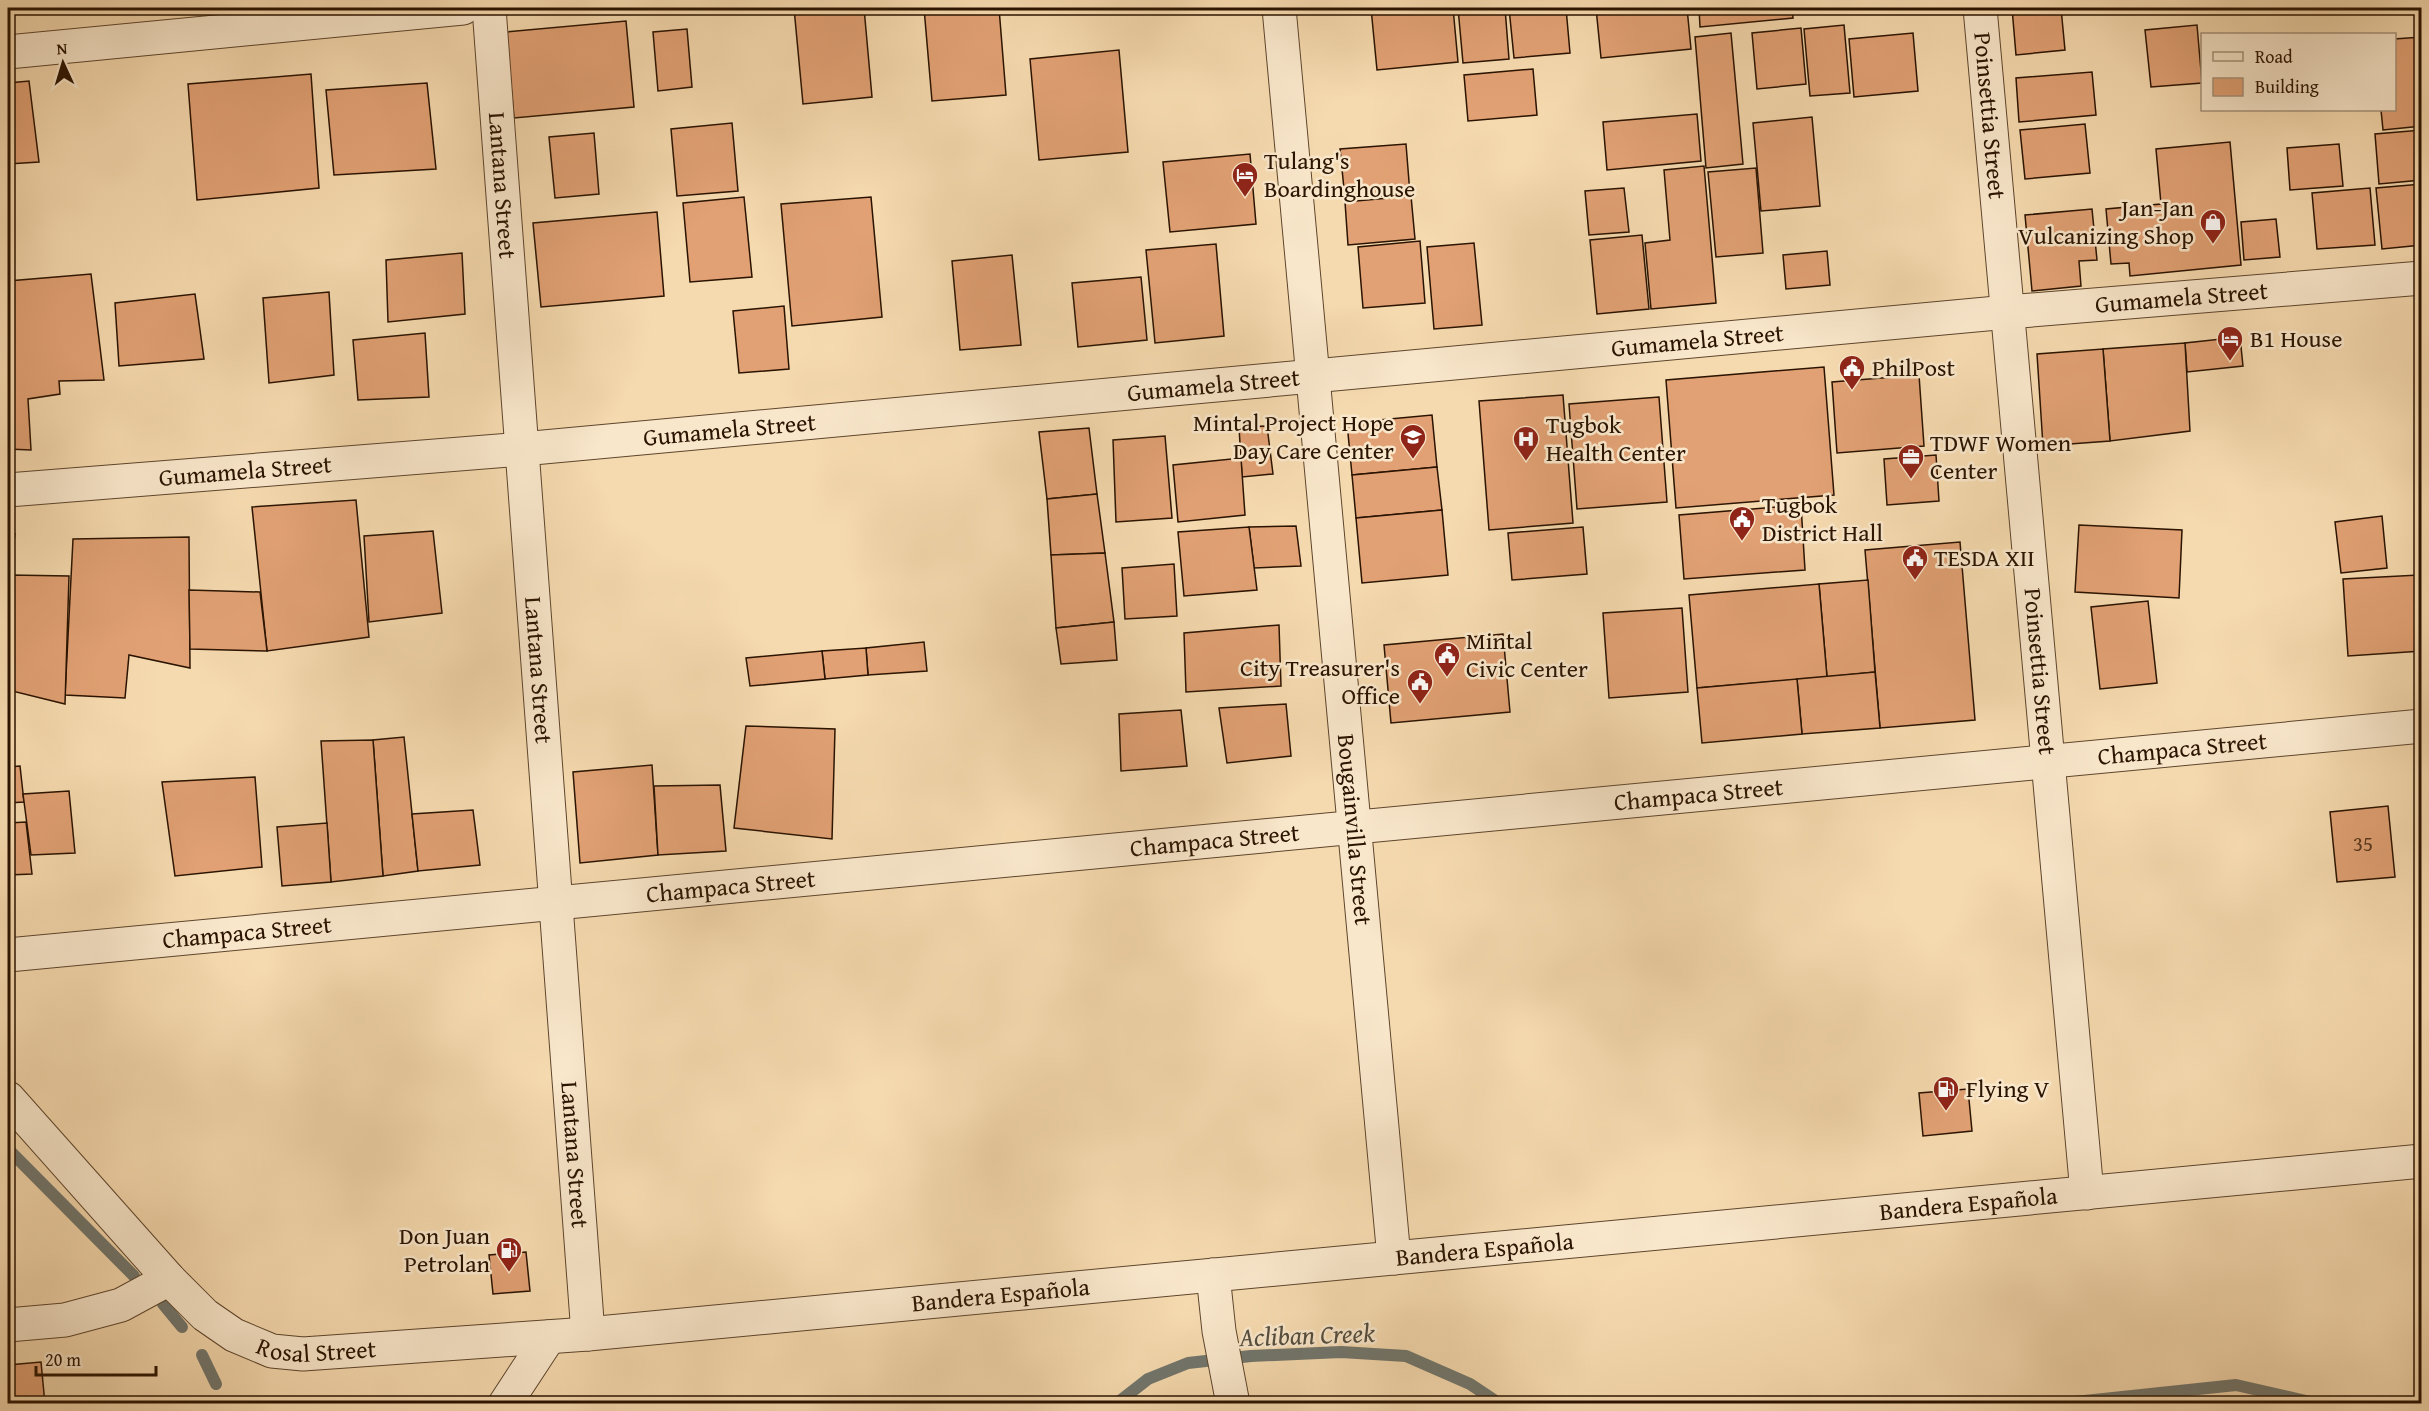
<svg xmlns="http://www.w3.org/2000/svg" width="2429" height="1411" viewBox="0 0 2429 1411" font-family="'Gentium Book Plus',serif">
<rect width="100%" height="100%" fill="#f6daaf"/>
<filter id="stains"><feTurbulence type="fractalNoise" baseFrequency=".00333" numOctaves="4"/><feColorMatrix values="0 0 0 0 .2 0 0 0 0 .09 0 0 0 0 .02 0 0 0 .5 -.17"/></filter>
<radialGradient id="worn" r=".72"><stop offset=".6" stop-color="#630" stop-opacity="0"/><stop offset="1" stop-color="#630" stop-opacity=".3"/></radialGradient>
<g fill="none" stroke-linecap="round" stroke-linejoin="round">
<!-- stream -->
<g stroke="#71766d" stroke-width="12">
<polyline points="8,1149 134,1276"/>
<polyline points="163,1304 182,1327"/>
<polyline points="202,1355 216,1384"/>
<polyline points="1116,1404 1148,1379 1188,1363 1251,1356 1341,1352 1406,1356 1470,1384 1500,1404"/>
<polyline points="2056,1404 2236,1385 2319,1404"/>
</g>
</g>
<!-- building -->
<g fill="#e1a174" stroke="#2a1300" stroke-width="1.5">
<polygon points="794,8 864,8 872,97 803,104"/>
<polygon points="924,8 999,8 1006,95 932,101"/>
<polygon points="1371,8 1453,8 1458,62 1377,70"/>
<polygon points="1458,8 1505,8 1509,59 1463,63"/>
<polygon points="1509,8 1566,8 1570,53 1514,58"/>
<polygon points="1596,8 1687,8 1691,49 1601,58"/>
<polygon points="1699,8 1792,8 1793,18 1700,27"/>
<polygon points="2012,8 2061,8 2065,50 2016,55"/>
<polygon points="626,21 634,107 514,118 506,32"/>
<polygon points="1844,25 1850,93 1810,96 1804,29"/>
<polygon points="2197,25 2202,83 2151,87 2145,30"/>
<polygon points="1801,28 1806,84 1757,89 1752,33"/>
<polygon points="687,29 692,87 658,91 653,32"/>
<polygon points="1731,33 1743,164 1706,168 1695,37"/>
<polygon points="1913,33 1918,91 1854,97 1849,39"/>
<polygon points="2422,37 2422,126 2383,130 2381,110 2394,110 2394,39"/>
<polygon points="1119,50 1128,152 1039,160 1030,59"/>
<polygon points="1533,69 1537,115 1468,121 1464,75"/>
<polygon points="2092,72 2096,115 2019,122 2016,78"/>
<polygon points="311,74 319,188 197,200 188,84"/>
<polygon points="29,81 39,162 8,164 8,83"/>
<polygon points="427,83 436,169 334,175 326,90"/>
<polygon points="1697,114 1701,161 1607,170 1603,122"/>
<polygon points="1812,117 1820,206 1761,211 1753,123"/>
<polygon points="732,123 738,191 677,196 671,129"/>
<polygon points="2085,124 2090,173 2025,179 2020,130"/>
<polygon points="2422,130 2422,180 2379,184 2375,134"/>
<polygon points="594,133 599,194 555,198 549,137"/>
<polygon points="2230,142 2241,265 2130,276 2129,263 2111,264 2106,209 2161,204 2156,149"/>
<polygon points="1406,144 1410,194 1345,199 1340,149"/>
<polygon points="2339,144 2343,186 2290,190 2287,148"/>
<polygon points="1250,154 1256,224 1170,232 1163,162"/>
<polygon points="1704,166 1716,303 1651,309 1645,243 1670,240 1664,170"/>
<polygon points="1756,168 1763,253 1716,257 1708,172"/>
<polygon points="2422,184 2422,245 2382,249 2376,188"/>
<polygon points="1624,188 1629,232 1589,235 1585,191"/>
<polygon points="2370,188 2375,245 2317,249 2312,193"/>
<polygon points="1411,196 1415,239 1348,245 1345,202"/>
<polygon points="744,197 752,277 690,282 683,203"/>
<polygon points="871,197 882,317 792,326 781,204"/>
<polygon points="2092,209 2097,260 2079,261 2081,286 2032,291 2025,215"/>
<polygon points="657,212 664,296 541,307 533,223"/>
<polygon points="2276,219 2280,257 2244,260 2241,222"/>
<polygon points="1642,235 1649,309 1597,314 1590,240"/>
<polygon points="1420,241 1425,303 1363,308 1358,247"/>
<polygon points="1474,243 1482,325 1434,329 1427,247"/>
<polygon points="1216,244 1224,336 1155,343 1146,250"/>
<polygon points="1827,251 1830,285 1786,289 1783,255"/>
<polygon points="462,253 465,314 388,322 386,260"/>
<polygon points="1012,255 1021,345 960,350 952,261"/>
<polygon points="91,274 104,380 59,381 60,394 28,399 31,450 8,449 8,281"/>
<polygon points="1141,277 1147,340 1078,347 1072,283"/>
<polygon points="329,292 334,375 269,383 263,298"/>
<polygon points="195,294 204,359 119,366 115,303"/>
<polygon points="784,306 789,369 739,373 733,311"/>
<polygon points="425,333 429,397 358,400 353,340"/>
<polygon points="2240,337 2243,366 2187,372 2185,343"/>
<polygon points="2185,343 2190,431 2110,441 2103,349"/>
<polygon points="2103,349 2110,441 2043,446 2037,354"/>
<polygon points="1824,367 1834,495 1676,508 1666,380"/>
<polygon points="1919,375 1924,446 1837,453 1832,382"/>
<polygon points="1563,395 1573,523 1489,530 1479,401"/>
<polygon points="1659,397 1667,502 1577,509 1569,404"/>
<polygon points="1432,415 1437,467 1352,475 1347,423"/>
<polygon points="1267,426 1273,474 1242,477 1239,427"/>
<polygon points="1089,428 1097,494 1047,499 1039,432"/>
<polygon points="1165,436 1172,518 1116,522 1113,440"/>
<polygon points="1936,455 1939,501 1887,505 1884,459"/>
<polygon points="1241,458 1245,515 1178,522 1173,465"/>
<polygon points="1437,467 1442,510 1356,518 1352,475"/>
<polygon points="1097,494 1105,553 1051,555 1047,499"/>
<polygon points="356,500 369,637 267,651 252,507"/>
<polygon points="1801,505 1805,570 1684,579 1679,515"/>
<polygon points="1442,510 1448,575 1362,583 1356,518"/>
<polygon points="2382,516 2387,568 2341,573 2335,522"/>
<polygon points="2079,525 2182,530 2179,598 2075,592"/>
<polygon points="1296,526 1301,566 1254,568 1249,527"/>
<polygon points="1249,527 1257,590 1184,596 1178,532"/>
<polygon points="1583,527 1587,574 1512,580 1508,533"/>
<polygon points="433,531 442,613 369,622 364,536"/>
<polygon points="15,534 10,575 8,592 8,535"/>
<polygon points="189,537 190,668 129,655 125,698 65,695 73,539"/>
<polygon points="1960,542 1975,720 1880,728 1865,550"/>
<polygon points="1105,553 1114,622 1056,628 1051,555"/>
<polygon points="1174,564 1177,616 1125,619 1122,568"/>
<polygon points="10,575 69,576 65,704 8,690"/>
<polygon points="2419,575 2422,651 2348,656 2343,579"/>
<polygon points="1868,580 1875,672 1827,677 1819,584"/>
<polygon points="1819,584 1827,677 1697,688 1689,595"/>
<polygon points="189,590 260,592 267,651 190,649"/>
<polygon points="2148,601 2157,683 2100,689 2091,607"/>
<polygon points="1682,608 1688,692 1609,698 1603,613"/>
<polygon points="1114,622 1117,660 1061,664 1056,628"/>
<polygon points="1279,625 1281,686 1186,692 1184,633"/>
<polygon points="1503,634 1510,712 1391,723 1384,645"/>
<polygon points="924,642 927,671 868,675 866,648"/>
<polygon points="866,648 868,675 825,679 822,651"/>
<polygon points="822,651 825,679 750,686 746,658"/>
<polygon points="1875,672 1880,728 1802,734 1797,679"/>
<polygon points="1797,679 1802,734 1702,743 1697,688"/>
<polygon points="1286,704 1291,756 1227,763 1219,708"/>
<polygon points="1181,710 1187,766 1121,771 1119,714"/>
<polygon points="746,726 835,729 832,839 734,828"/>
<polygon points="404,737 418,871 383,876 373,740"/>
<polygon points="373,740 383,876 331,882 321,741"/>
<polygon points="652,765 658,855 580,863 573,772"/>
<polygon points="20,766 24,802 8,803 8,767"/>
<polygon points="255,777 262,867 175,876 162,782"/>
<polygon points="720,785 726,851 658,855 654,786"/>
<polygon points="69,791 75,853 31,855 23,794"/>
<polygon points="2388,806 2395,877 2337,882 2330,812"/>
<polygon points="473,810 480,865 418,871 412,814"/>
<polygon points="26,822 32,874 8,875 8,823"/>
<polygon points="327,823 331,882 282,886 277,827"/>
<polygon points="1968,1089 1972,1131 1923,1136 1919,1093"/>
<polygon points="526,1252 530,1291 493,1294 489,1255"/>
<polygon points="41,1362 45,1404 8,1404 8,1365"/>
</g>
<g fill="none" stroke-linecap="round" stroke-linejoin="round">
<!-- minor casing -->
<g stroke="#5d452c" stroke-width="35">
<g id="minor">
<path id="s1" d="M489,8L588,1334"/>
<path id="s2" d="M1279,8L1394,1258"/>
<path id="s3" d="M1980,8L2087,1193"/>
<polyline points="8,52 463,8"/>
<path id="s4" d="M8,490L522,449L2008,312L2422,278"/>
<path id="s5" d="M8,955L2422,726"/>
<path id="s6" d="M8,1098L169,1279L205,1315L234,1335L272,1351L303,1354L588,1334L2422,1161"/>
<polyline points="1213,1275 1219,1331 1233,1404"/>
<polyline points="8,1325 65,1320 121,1305 169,1279"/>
<polyline points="505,1404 549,1337"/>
</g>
</g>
<!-- minor -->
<use href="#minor" stroke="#f9e7cb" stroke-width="33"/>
</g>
<!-- icons -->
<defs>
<g id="hotel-pin" transform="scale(1.35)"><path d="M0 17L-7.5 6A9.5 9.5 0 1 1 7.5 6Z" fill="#8f2418" stroke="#f9e7cb"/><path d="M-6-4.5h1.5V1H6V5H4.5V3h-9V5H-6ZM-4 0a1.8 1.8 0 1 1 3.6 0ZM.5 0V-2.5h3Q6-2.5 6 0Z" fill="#fff"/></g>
<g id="shop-pin" transform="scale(1.35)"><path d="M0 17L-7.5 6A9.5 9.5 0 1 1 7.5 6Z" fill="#8f2418" stroke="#f9e7cb"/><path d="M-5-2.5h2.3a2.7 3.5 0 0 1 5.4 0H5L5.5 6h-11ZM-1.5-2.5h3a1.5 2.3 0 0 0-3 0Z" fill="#fff"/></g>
<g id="civic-pin" transform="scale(1.35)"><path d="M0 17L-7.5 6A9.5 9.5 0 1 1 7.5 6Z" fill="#8f2418" stroke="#f9e7cb"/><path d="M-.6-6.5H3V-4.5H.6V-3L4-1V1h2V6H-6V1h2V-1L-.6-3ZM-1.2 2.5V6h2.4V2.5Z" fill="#fff"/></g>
<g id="school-pin" transform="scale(1.35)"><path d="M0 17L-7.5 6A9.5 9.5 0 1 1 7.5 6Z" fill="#8f2418" stroke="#f9e7cb"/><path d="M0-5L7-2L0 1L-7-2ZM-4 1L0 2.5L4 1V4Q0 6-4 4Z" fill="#fff"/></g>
<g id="hospital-pin" transform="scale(1.35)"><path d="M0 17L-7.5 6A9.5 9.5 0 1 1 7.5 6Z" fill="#8f2418" stroke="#f9e7cb"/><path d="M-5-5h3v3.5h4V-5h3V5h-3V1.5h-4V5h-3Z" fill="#fff"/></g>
<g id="office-pin" transform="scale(1.35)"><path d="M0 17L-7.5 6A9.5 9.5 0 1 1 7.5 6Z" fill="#8f2418" stroke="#f9e7cb"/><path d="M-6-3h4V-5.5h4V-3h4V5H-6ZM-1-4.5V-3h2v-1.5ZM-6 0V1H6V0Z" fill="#fff"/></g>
<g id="fuel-pin" transform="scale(1.35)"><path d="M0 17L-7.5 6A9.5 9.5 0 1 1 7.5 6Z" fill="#8f2418" stroke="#f9e7cb"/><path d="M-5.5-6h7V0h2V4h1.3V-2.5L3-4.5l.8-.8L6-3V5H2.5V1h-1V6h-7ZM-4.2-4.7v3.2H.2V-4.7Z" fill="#fff"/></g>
</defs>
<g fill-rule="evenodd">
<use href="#hotel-pin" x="1245" y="175"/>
<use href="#shop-pin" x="2213" y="222"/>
<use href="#hotel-pin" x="2230" y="339"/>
<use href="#civic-pin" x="1852" y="368"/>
<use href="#school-pin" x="1413" y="437"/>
<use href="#hospital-pin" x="1526" y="439"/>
<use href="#office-pin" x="1911" y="457"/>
<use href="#civic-pin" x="1742" y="519"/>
<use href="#civic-pin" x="1915" y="558"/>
<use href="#civic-pin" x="1447" y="655"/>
<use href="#civic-pin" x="1420" y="682"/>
<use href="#fuel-pin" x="1946" y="1089"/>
<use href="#fuel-pin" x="509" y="1250"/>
</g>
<g text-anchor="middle" stroke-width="5" stroke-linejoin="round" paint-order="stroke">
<!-- number labels -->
<g font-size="21" fill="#58361d">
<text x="2363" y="851">35</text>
</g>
<!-- street labels -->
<g font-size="24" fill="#2a1300" stroke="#f9e7cb">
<text dy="8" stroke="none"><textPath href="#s3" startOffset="108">Poinsettia Street</textPath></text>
<text dy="8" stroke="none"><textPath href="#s1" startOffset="178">Lantana Street</textPath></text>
<text dy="8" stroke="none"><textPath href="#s4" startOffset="2182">Gumamela Street</textPath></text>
<text dy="8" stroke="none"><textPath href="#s4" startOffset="1696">Gumamela Street</textPath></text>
<text dy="8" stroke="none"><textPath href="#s4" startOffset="1210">Gumamela Street</textPath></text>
<text dy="8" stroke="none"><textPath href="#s4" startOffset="724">Gumamela Street</textPath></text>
<text dy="8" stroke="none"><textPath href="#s4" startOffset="238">Gumamela Street</textPath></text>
<text dy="8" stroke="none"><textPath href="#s1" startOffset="664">Lantana Street</textPath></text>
<text dy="8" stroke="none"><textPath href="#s3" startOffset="666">Poinsettia Street</textPath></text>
<text dy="8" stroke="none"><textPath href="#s5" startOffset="2184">Champaca Street</textPath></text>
<text dy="8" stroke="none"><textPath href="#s5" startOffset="1698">Champaca Street</textPath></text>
<text dy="8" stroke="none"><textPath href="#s2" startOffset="825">Bougainvilla Street</textPath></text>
<text dy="8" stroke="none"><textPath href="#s5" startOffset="1212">Champaca Street</textPath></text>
<text dy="8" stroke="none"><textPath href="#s5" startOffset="726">Champaca Street</textPath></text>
<text dy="8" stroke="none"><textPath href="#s5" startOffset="240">Champaca Street</textPath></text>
<text dy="8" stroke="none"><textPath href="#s1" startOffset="1150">Lantana Street</textPath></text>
<text dy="8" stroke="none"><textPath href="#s6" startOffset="2073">Bandera Española</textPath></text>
<text dy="8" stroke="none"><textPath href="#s6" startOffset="1587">Bandera Española</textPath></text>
<text dy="8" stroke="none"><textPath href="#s6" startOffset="1101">Bandera Española</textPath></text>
<text dy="8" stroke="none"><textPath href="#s6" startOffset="414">Rosal Street</textPath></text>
</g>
<!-- poi labels -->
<g font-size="24" fill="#2a1300" stroke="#f9e7cb" text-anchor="start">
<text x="1264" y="169">Tulang's<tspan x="1264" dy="28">Boardinghouse</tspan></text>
<text x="2194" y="216" text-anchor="end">Jan-Jan<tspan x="2194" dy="28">Vulcanizing Shop</tspan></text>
<text x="2250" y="347">B1 House</text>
<text x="1872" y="376">PhilPost</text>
<text x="1394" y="431" text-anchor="end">Mintal Project Hope<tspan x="1394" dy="28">Day Care Center</tspan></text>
<text x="1546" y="433">Tugbok<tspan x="1546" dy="28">Health Center</tspan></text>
<text x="1930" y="451">TDWF Women<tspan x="1930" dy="28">Center</tspan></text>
<text x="1762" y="513">Tugbok<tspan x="1762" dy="28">District Hall</tspan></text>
<text x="1934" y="566">TESDA Ⅻ</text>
<text x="1466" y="649">Mintal<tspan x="1466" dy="28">Civic Center</tspan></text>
<text x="1400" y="676" text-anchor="end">City Treasurer's<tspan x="1400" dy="28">Office</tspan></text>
<text x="1966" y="1097">Flying V</text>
<text x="490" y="1244" text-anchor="end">Don Juan<tspan x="490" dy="28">Petrolan</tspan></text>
</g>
<!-- water labels -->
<g font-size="26" font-style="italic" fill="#534d3f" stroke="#f9e7cb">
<text transform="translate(1307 1335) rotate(-2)" y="9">Acliban Creek</text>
</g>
</g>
<!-- margin -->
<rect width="2429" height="1411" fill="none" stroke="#f6daaf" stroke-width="30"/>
<rect x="9" y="9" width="2411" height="1393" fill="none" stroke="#2a1300" stroke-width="3"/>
<rect x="15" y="15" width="2399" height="1381" fill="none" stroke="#2a1300" stroke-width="1.5"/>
<!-- legend -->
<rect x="2201" y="33" width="195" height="78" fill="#f9e7cb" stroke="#a6927a" stroke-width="1.5"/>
<rect x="2213" y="52" width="30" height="9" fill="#f9e7cb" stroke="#a6927a" stroke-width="1.5"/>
<text x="2255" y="63" font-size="18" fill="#2a1300">Road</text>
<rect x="2213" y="78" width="30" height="18" fill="#e1a174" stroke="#a6927a" stroke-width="1.5"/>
<text x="2255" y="93" font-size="18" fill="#2a1300">Building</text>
<!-- north arrow -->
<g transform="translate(63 63) rotate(356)" stroke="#f9e7cb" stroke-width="4.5" paint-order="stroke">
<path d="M0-4.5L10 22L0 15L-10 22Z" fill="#2a1300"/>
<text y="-9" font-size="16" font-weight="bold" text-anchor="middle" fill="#2a1300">N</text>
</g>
<!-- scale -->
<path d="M36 1366v9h120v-9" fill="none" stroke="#2a1300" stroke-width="3"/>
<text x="45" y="1366" font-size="18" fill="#2a1300" stroke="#f9e7cb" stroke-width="4.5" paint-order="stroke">20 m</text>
<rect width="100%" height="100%" filter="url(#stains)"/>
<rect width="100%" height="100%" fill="url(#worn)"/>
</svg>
